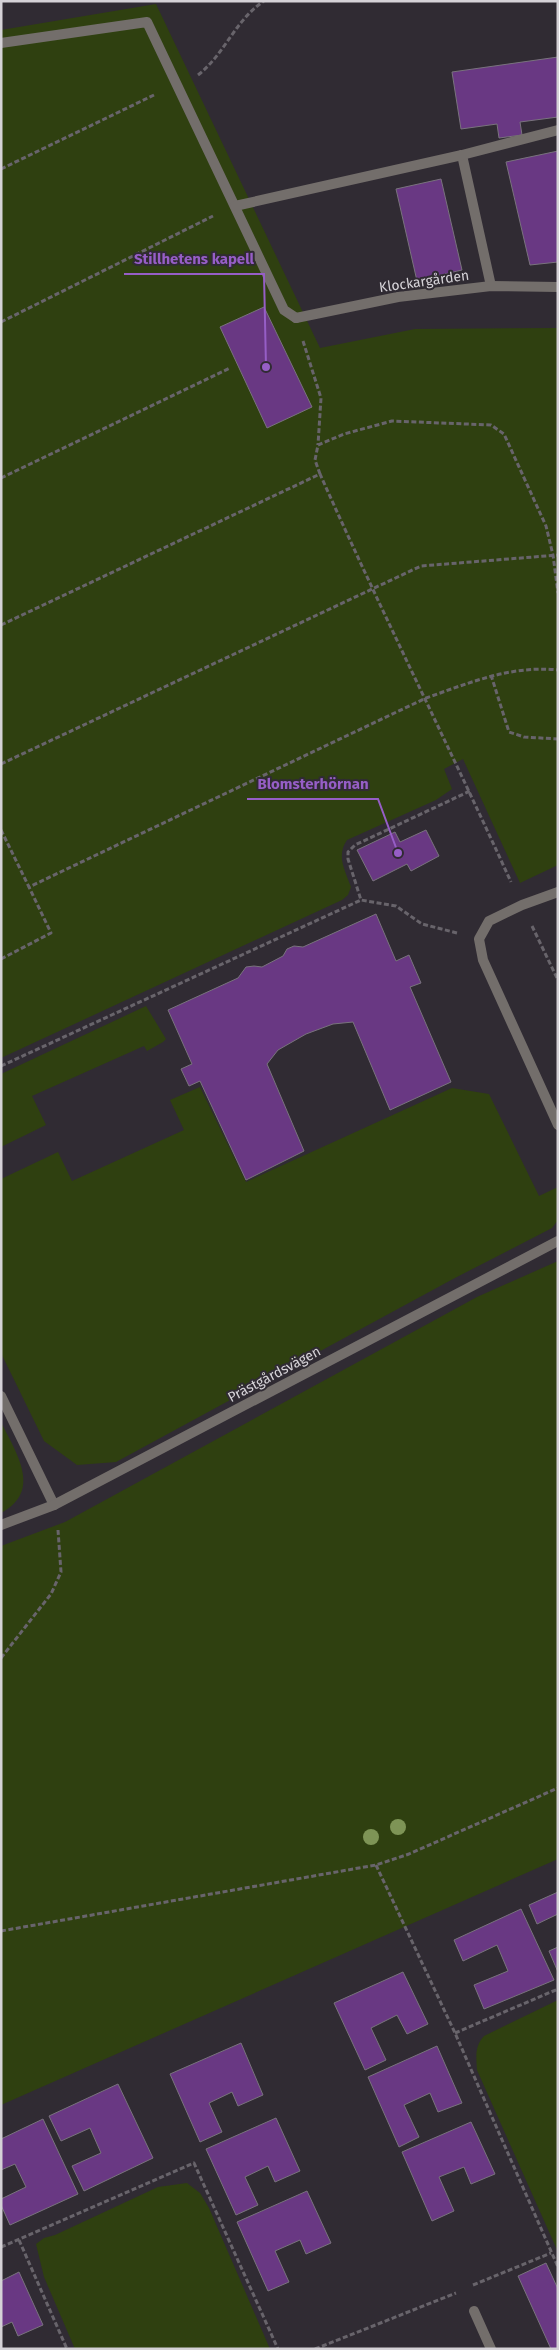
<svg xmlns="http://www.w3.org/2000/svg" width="559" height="2350" viewBox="0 0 559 2350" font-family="'Fira Sans',sans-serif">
<rect width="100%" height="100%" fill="#302b33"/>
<!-- green -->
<g fill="#2f4010">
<path d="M156,4L320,348L415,329L558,328V865L520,883L463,759L444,769L452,789L436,800L347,840C336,856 345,870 351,887L348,895L342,900L1,1058V30Z"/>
<polygon points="146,1006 166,1039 163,1042 147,1051 144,1046 32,1096 46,1125 1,1147 1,1074"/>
<polygon points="200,1087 246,1182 452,1088 489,1094 539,1196 558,1187 558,1220 552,1228 453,1279 116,1462 77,1465 44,1441 1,1353 1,1179 58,1152 72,1181 184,1130 170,1100"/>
<polygon points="558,1261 558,1859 1,2105 1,1546 65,1522 477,1297"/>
<path d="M1,1422C16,1453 43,1491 1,1513Z"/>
<path d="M558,2000V2252L477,2070C476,2055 475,2046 484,2036Z"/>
<polygon points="187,2183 200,2193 209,2208 270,2349 75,2349 44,2277 36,2244 44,2238 55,2235 158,2187"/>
</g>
<!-- building -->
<g fill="#693883" stroke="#79737d">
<polygon points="558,57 558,117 520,122 522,135 499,138 497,124 461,129 452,72"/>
<polygon points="558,151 558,262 530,265 506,162"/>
<polygon points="441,179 462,270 417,281 396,189"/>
<polygon points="264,307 312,407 267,428 220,327"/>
<polygon points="426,830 439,856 411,871 407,864 373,881 357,850 395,832 400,842"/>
<polygon points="376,914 396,961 409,955 421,983 410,987 451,1082 390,1110 353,1022 333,1024 306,1034 278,1050 267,1064 304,1151 246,1180 200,1081 189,1086 181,1069 192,1064 168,1010 238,978 246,967 254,966 262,967 283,956 287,949 294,946 303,947"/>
<polygon points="558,1892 558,1914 537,1924 529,1905"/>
<polygon points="521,1909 554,1980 484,2009 474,1985 508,1971 497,1945 463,1961 454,1940"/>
<polygon points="558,1947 558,1972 549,1951"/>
<polygon points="403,1972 428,2024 407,2034 397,2015 371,2028 386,2060 365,2070 334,2003"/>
<polygon points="241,2043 263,2095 238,2106 232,2092 209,2103 222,2132 200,2142 170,2074"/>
<polygon points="437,2046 462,2103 438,2112 430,2093 404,2105 419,2137 399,2147 368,2077"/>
<polygon points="118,2084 153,2158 84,2191 72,2166 101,2153 90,2128 61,2141 49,2116"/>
<polygon points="276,2118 300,2171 275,2182 268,2166 245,2177 258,2205 236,2215 206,2149"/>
<polygon points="43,2119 78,2194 10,2225 1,2205 1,2199 26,2187 15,2164 1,2170 1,2139"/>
<polygon points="471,2122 495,2174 471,2184 464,2167 439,2177 454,2211 432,2221 402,2152"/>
<polygon points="307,2191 331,2243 306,2254 300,2240 275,2251 289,2282 268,2291 237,2222"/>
<polygon points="546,2263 558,2289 558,2349 551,2349 518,2276"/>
<polygon points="19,2272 43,2325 18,2336 12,2322 1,2327 1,2281"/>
</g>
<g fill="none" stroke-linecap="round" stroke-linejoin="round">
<!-- path -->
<g stroke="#68646b" stroke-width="3" stroke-dasharray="5 2.5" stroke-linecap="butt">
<path d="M198,75C225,54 235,20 264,1"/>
<polyline points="1,169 154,95"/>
<polyline points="1,322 213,216"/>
<polyline points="303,341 321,398 318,445"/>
<polyline points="320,474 315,460 318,445 344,434 392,421 491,425 504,434 546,526 553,555 558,593"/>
<polyline points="1,478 230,368"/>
<path d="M1,625L320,474C381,611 449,746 511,882"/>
<polyline points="491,675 509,732 524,737 558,739"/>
<polyline points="1,764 421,566 558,555"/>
<path d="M1,830L29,887L426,698C469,683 511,665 558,670"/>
<polyline points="532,926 558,980"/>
<polyline points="457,933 422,924 396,906 361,900 348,859 348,852 355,845 470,791"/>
<polyline points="1,959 51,933 29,887"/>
<polyline points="1,1066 361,900"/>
<polyline points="1,1658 51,1594 61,1572 58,1530"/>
<polyline points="376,1865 455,2033 558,2267"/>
<polyline points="1,1931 376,1865 409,1854 558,1788"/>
<polyline points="455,2033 558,1989"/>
<polyline points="19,2240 67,2349"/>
<polyline points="1,2247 194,2163 278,2349"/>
<polyline points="473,2285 551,2253"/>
<polyline points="315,2349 456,2293"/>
</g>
<!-- service -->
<g stroke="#736e6b" stroke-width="10">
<polyline points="1,43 147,22 284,310 296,318"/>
<polyline points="462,155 491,286"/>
<polyline points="235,206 462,155 558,130"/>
<polyline points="558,892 522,905 489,921 479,939 483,960 558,1125"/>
<polyline points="1,1396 54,1505"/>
<polyline points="474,2311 491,2349"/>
</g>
<!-- minor -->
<g stroke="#736e6b" stroke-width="10">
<polyline points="296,318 398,297 491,286 558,287"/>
<polyline points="1,1525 54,1505 558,1241"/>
</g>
</g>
<!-- trees -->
<g fill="#7e9456">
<circle cx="398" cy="1827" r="8"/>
<circle cx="371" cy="1837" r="8"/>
</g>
<g text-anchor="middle" stroke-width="4" stroke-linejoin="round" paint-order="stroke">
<!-- street labels -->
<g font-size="14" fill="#d5d2d7" stroke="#302b33">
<text transform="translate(424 281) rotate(-8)" y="5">Klockargården</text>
<text transform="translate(274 1374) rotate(-28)" y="5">Prästgårdsvägen</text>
</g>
</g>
<!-- callouts -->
<path fill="none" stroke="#965ec6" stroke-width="2" d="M266 367L264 274H124M398 853L378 799H247"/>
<g fill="#965ec6" stroke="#302b33" stroke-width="2">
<circle cx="266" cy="367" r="5"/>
<circle cx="398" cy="853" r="5"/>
</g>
<g font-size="15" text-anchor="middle" font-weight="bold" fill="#965ec6" stroke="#302b33" stroke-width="4" stroke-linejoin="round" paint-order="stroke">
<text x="194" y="264">Stillhetens kapell</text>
<text x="313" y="789">Blomsterhörnan</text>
</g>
<!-- border -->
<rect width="559" height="2350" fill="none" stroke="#d5d2d7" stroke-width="5"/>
</svg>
